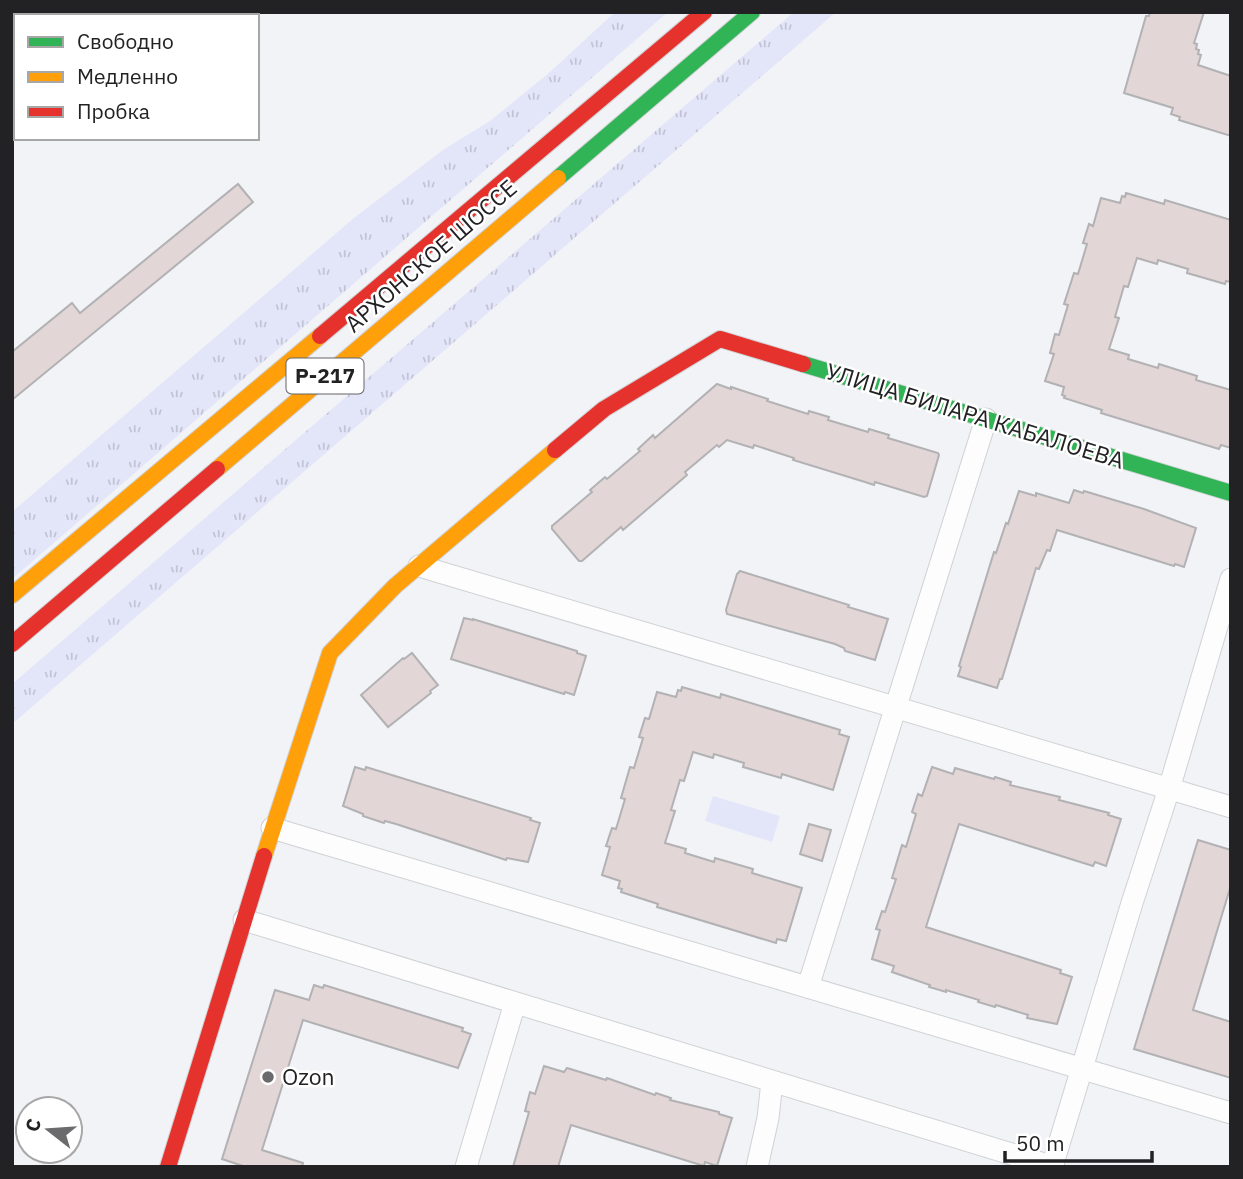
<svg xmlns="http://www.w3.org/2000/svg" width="1243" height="1179" viewBox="0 0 1243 1179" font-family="'IBM Plex Sans',sans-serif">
<defs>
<pattern id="grass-tufts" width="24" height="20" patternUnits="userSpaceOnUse" patternTransform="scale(1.75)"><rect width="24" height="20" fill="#e3e5f9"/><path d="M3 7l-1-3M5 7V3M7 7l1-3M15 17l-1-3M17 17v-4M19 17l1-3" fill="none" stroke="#c2c4d5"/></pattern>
</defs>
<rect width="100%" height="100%" fill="#f2f3f7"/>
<!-- grass -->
<g fill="url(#grass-tufts)">
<polygon points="615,12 668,12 12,579 12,512 354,218 443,150 490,121 549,73"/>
<polygon points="794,12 836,12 12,724 12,684"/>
</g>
<!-- park -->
<polygon fill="#e3e5f9" points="713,796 780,816 772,842 705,821"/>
<!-- building -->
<g fill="#e2d6d7" stroke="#b2b1b3" stroke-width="2">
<polygon points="1150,12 1204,12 1194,43 1197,44 1196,49 1199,50 1198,54 1201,55 1198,65 1231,76 1231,136 1179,120 1180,117 1171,114 1173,108 1124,93 1146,16 1149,16"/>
<polygon points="238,184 253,202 12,400 12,352 72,303 80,313"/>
<polygon points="1126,193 1164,204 1165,200 1231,220 1231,282 1226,281 1225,284 1187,273 1188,269 1158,260 1157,264 1137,258 1128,287 1124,286 1115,317 1119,318 1109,349 1129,355 1128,359 1158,368 1159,364 1197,376 1196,380 1231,390 1231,448 1221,445 1219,449 1101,413 1102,410 1064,398 1065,396 1062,395 1064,387 1045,381 1054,354 1050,353 1055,334 1059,335 1068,305 1064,304 1074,273 1078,274 1087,244 1083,243 1089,224 1093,226 1101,198 1120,203 1122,196 1125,197"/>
<polygon points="717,384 731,389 731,387 768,399 767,401 808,414 809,411 829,417 828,420 868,432 869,429 889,435 888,438 938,453 939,455 927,496 924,497 875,482 874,485 865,482 793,460 794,458 754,445 753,448 727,440 719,447 717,445 685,472 687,475 623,530 621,527 582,561 579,561 552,529 552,526 592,492 590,490 605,477 607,479 640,451 638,449 653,435 655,438"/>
<polygon points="1074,490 1083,493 1084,491 1144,509 1196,528 1184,567 1175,564 1174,566 1057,530 1050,551 1047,550 1039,569 1036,568 1002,679 1000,679 997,688 958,676 961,667 959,666 994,552 996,553 1006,523 1008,524 1019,491 1036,496 1036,493 1069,503"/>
<polygon points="740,571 849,605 848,607 888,619 875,660 845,651 844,648 835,644 727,614 726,610 737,574"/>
<polygon points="464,618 473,620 473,619 577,651 577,653 586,656 574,695 565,692 564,694 451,659"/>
<polygon points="412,653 438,685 430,691 431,693 388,727 361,695 403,658 404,659"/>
<polygon points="682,687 720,698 721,694 840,730 839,734 849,737 833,790 782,774 781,778 743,767 744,763 714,754 713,758 693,752 684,781 680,780 671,810 675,811 665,843 686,849 685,853 714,862 715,858 753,869 752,873 802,888 786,941 777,939 776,943 657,907 658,904 621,892 622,889 618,888 620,881 602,875 610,847 606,846 612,828 616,829 625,799 621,798 630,767 634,768 643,738 639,737 645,718 649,719 657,692 676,697 678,690 681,691"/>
<polygon points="355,767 365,770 366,767 531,818 530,820 540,823 528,862 507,858 506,860 396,824 385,821 384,823 363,816 363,814 343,806"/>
<polygon points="932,767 953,774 955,768 994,779 995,777 1011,782 1010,785 1060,797 1059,800 1109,813 1108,815 1121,819 1106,866 1095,862 1093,866 959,824 926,927 1061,970 1060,973 1072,977 1057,1024 1027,1018 1028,1015 996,1005 995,1007 978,1002 979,1000 946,990 946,992 929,987 930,985 892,972 894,966 872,959 880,930 876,929 882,911 885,912 896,879 892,878 902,845 906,847 916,814 912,812 918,794 922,796"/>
<polygon points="809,824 831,830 822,861 800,854"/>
<polygon points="1198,840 1231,850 1231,885 1193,1010 1231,1022 1231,1078 1134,1049"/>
<polygon points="314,985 323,988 324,985 463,1028 462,1031 471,1034 458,1068 303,1020 262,1150 303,1163 302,1167 246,1167 222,1159 275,990 309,1000"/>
<polygon points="544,1066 564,1072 567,1068 606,1080 607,1078 655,1095 656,1093 671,1098 670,1100 719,1112 719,1114 732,1118 717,1166 705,1162 704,1166 571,1125 558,1167 513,1167 529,1112 525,1111 530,1092 535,1094"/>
</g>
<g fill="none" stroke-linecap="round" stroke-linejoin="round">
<!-- street casing -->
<g stroke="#cfd1d3" stroke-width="23">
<g id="street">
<polyline points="419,566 1231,807"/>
<polyline points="272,828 1231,1113"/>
<polyline points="244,920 1054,1167"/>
<polyline points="808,987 986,419"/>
<polyline points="466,1167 515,1003"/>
<polyline points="757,1167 768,1118 772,1082"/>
<polyline points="1052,1167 1132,903 1169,789 1231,579"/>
</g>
</g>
<!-- fast casing -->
<g stroke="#cfd1d3" stroke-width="18">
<g id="fast">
<polyline points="558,178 752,12"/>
<polyline points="803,364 1231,493"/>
</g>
</g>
<!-- slow casing -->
<g stroke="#cfd1d3" stroke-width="18">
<g id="slow">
<polyline points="217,469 558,178"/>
<polyline points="12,595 320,336"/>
<polyline points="264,856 330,653 395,586 555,450"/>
</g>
</g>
<!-- jam casing -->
<g stroke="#cfd1d3" stroke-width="18">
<g id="jam">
<polyline points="320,336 704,12"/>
<polyline points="555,450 604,409 720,339 803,364"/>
<polyline points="12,644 217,469"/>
<polyline points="168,1167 264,856"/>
</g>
</g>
<!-- street -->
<use href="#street" stroke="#fdfdfe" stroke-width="21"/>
<!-- fast -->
<use href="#fast" stroke="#30b455" stroke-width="16"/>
<!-- slow -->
<use href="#slow" stroke="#ff9f0a" stroke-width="16"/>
<!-- jam -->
<use href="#jam" stroke="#e5322d" stroke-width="16"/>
</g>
<!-- markers -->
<circle fill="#6b6b6e" stroke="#fff" stroke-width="2.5" cx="268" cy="1077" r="7"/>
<g text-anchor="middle" stroke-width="5" stroke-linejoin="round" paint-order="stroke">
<!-- shield labels -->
<rect fill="#fff" stroke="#646466" stroke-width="2" x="286.5" y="358.5" width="77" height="35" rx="5"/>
<g font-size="21" font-weight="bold" fill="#222224">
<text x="325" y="383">Р-217</text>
</g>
<!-- street labels -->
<g font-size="23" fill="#222224" stroke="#fff">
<text transform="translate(431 256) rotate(-41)" y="8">АРХОНСКОЕ ШОССЕ</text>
<text transform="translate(975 416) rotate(17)" y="8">УЛИЦА БИЛАРА КАБАЛОЕВА</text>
</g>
<!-- poi labels -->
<g font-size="23" fill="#222224" stroke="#fff" text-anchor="start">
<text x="282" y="1085">Ozon</text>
</g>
</g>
<!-- border -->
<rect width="1243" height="1179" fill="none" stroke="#222224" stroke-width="28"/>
<!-- legend -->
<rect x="14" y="14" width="245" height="126" fill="#ffffff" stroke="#a7a7a7" stroke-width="2"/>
<rect x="28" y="37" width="35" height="10" fill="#30b455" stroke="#a7a7a7" stroke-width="2"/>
<text x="77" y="49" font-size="21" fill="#222224">Свободно</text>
<rect x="28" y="72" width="35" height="10" fill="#ff9f0a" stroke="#a7a7a7" stroke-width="2"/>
<text x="77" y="84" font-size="21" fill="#222224">Медленно</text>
<rect x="28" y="107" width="35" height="10" fill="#e5322d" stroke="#a7a7a7" stroke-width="2"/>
<text x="77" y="119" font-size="21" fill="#222224">Пробка</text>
<!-- north arrow -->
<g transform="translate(49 1130) rotate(287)"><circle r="33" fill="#ffffff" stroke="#a7a7a7" stroke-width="2"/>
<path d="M0-5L12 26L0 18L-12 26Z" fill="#6b6b6e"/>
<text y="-10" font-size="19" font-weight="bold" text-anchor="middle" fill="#222224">С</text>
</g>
<!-- scale -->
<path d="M1005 1151v10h147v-10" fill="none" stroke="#222224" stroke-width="3.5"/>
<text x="1016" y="1151" font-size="21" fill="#222224" stroke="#ffffff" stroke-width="5" paint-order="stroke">50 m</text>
</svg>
